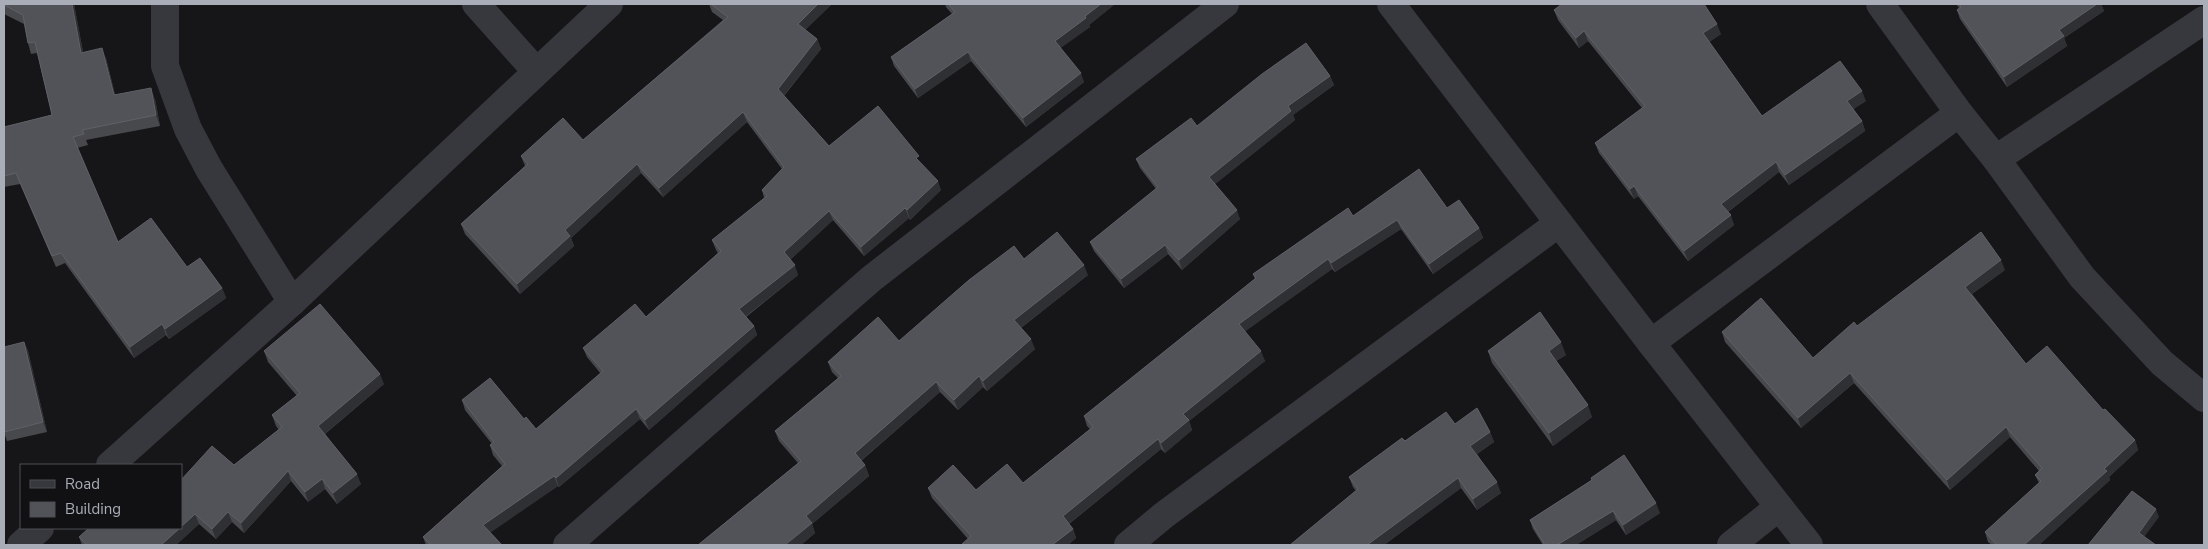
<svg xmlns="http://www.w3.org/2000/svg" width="2208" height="549" viewBox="0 0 2208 549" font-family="'Nunito Sans',sans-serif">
<rect width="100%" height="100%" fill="#161618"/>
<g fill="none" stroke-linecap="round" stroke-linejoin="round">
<!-- minor -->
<g stroke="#37383d" stroke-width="28">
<polyline points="165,4 165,66 188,129 209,169 292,302"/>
<polyline points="476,4 536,71"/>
<polyline points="1391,4 1651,343 1809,545"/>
<polyline points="1880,4 1959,113 1996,159 2082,277 2162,363 2204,398"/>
<polyline points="1996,159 2204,20"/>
<polyline points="1651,343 1959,113"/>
<polyline points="110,465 292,302 609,4"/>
<polyline points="21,545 40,528"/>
<polyline points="567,545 871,279 1225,4"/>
<polyline points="1128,545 1164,515 1559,223"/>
<polyline points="1731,545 1779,507"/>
</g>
</g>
<!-- wall -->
<g fill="#47494d">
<polygon points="4,4 74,4 83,52 106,58 115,95 155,99 160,126 86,140 88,145 77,148 118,242 187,267 222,288 226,298 169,339 166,335 134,358 65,263 56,267 20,184 4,187 4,127 52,115 37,53 31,54 28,43 24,24 4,14"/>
<polygon points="709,4 832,4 805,30 817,39 821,49 784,96 829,146 921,163 941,190 910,220 909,218 864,256 833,220 790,260 798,275 746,317 754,326 757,335 649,430 640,419 559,487 558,486 490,532 502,545 426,545 423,537 502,466 493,455 490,445 492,444 465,410 462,400 524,419 536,429 601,374 587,357 583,348 646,317 718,253 716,250 712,240 764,198 762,190 782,169 747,122 663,197 641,173 571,238 574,246 520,294 465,234 461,224 525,166 521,156 583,140 723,20 712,12"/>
<polygon points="945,4 1115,4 1089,25 1090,27 1060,48 1084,82 1026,127 971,61 918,98 894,66 891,57 952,14 946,7"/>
<polygon points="1956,4 2101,4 2104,11 2064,38 2067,46 2007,87 1960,19 1957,10 1959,8"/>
<polygon points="1554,10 1721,34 1709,42 1762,116 1866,101 1853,109 1862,121 1865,131 1789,185 1779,172 1728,212 1734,225 1688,261 1638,196 1634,199 1599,153 1595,143 1642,108 1588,41 1579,48 1558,20"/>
<polygon points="1330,76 1334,85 1293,115 1295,120 1215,184 1240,219 1182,270 1168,254 1124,288 1094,251 1090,242 1156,189 1140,168 1136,159 1197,126"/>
<polygon points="1447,208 1479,228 1483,238 1433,274 1401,229 1335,272 1332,269 1245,331 1265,361 1189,421 1192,430 1165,453 1161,449 1069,524 1073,529 1076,538 1068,545 961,545 968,539 932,498 928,488 976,490 1023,483 1090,429 1087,426 1084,416 1255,279 1253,274 1353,216"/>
<polygon points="1024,259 1088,275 1021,328 1035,349 987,391 983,387 958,410 940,392 861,461 865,465 869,476 812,524 815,533 801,545 698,545 798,463 779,441 775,431 838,378 832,372 828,362 899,341"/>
<polygon points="2005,270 1972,294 2026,364 2103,410 2135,440 2138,450 2109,477 2110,480 2039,545 1992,545 1988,542 1985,532 2039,483 2035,475 2039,471 2010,437 1950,490 1854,383 1801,428 1725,342 1722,332 1813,358 1857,326"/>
<polygon points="24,342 28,351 47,432 7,441 4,432"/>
<polygon points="264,351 384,384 325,434 361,484 337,504 325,489 308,502 291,481 244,533 232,522 216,539 199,524 176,545 82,545 79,537 181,528 234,465 279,430 276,426 272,415 297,396 268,362"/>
<polygon points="1488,351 1566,355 1556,361 1592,417 1553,446 1492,363"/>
<polygon points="1455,424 1490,432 1494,442 1477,454 1501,493 1477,510 1461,488 1384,545 1290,545 1356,491 1353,487 1349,477 1405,441"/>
<polygon points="1591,478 1660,513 1626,535 1616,520 1576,545 1543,545 1533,529 1530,520 1592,480"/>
</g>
<!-- shaded-wall -->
<g fill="#2f3033">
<polygon points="72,4 74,4 85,63 81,53"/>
<polygon points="818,4 832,4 801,34 798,24"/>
<polygon points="1101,4 1115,4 1089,25 1090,27 1058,50 1055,41"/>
<polygon points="2097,4 2101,4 2104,11 2064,38 2067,46 2007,87 2004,77 2059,30"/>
<polygon points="1717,24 1721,34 1707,43 1703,33"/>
<polygon points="1584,31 1588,41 1579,48 1576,38"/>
<polygon points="817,39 821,49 781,99 778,89"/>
<polygon points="102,48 106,58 118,106 114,95"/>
<polygon points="968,52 971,61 918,98 915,89"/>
<polygon points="1081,73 1084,82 1026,127 1023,118"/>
<polygon points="1330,76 1334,85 1293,115 1295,120 1213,186 1209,177 1288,106"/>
<polygon points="151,88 155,99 160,126 156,115"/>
<polygon points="1862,91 1866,101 1851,111 1847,101"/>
<polygon points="743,112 747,122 663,197 659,188"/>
<polygon points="1862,121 1865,131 1789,185 1785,175"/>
<polygon points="1776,162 1779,172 1725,214 1721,204"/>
<polygon points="637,164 641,173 571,238 574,246 520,294 517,284 565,230"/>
<polygon points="938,181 941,190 910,220 907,210"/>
<polygon points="1634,186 1638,196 1634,199 1630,189"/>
<polygon points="905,208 909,218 864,256 861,247"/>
<polygon points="1237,210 1240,219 1182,270 1179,260"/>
<polygon points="829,211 833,220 788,262 784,252"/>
<polygon points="1731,215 1734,225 1688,261 1684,251"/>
<polygon points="1397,220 1401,229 1335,272 1331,263"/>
<polygon points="1479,228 1483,238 1433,274 1429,264"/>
<polygon points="1165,245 1168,254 1124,288 1121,279"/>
<polygon points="1328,259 1332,269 1243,333 1239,324"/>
<polygon points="2001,260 2005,270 1969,296 1965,287"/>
<polygon points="795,265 798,275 742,319 739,309"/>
<polygon points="1084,265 1088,275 1018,330 1014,320"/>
<polygon points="222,288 226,298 169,339 165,329"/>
<polygon points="162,324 166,335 134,358 130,347"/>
<polygon points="754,326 757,335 649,430 645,420"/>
<polygon points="1031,339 1035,349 987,391 983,381"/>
<polygon points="24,342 28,351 47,432 43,422"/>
<polygon points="1561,342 1566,355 1553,363 1549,351"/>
<polygon points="1261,351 1265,361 1189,421 1192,430 1165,453 1161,443 1183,414"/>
<polygon points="1850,373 1854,383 1801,428 1798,418"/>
<polygon points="380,374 384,384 322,436 318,426"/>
<polygon points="979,376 983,387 958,410 954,400"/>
<polygon points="936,382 940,392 858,463 855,453"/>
<polygon points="1588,405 1592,417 1553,446 1549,433"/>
<polygon points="636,409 640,419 559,487 556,478"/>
<polygon points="2006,427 2010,437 1950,490 1947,480"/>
<polygon points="1490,432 1494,442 1474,456 1470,446"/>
<polygon points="1158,439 1161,449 1066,526 1063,516"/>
<polygon points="2135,440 2138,450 2109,477 2110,480 2039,545 2024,545"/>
<polygon points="865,465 869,476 812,524 815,533 801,545 785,545 806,516"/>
<polygon points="288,471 291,481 244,533 241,523"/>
<polygon points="357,474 361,484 337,504 333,493"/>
<polygon points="554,476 558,486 487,535 483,525"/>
<polygon points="1458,478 1461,488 1384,545 1367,545"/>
<polygon points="322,479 325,489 308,502 305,492"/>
<polygon points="1497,482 1501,493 1477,510 1473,499"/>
<polygon points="1656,503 1660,513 1626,535 1623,525"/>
<polygon points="2156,509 2159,517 2142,540 2139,533"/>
<polygon points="1613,511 1616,520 1576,545 1557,545"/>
<polygon points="228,512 232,522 216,539 212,529"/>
<polygon points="195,514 199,524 176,545 161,545 180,528 181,528 181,527"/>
<polygon points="1073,529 1076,538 1068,545 1052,545"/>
</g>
<!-- building -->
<g fill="#525359" stroke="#5f6168">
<polygon points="4,4 72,4 81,53 102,48 114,95 151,88 156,115 82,130 84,134 73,137 118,242 151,218 187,267 200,258 222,288 165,329 162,324 130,347 61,253 52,256 16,173 4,176 4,127 52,115 35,42 28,43 23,15 4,5"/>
<polygon points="711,4 818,4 798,24 817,39 778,89 829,146 878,106 919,156 916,158 938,181 907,210 905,208 861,247 829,211 784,252 795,265 739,309 754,326 645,420 636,409 556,478 554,476 483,525 502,545 431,545 423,537 505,464 490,445 494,442 462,400 490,378 524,419 526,417 536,429 603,371 583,348 635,304 646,317 721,251 712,240 767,196 762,190 784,167 743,112 659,188 637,164 565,230 570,236 517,284 461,224 528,164 521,156 563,118 583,140 728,17"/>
<polygon points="948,4 1101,4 1085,16 1086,18 1055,41 1081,73 1023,118 968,52 915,89 891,57 955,12"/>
<polygon points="1562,4 1704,4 1717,24 1703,33 1762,116 1840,61 1862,91 1847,101 1862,121 1785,175 1776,162 1721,204 1731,215 1684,251 1634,186 1630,189 1595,143 1645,106 1584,31 1576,38 1554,10"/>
<polygon points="1959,4 2097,4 2059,30 2064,36 2004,77 1957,10 1961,7"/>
<polygon points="1306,43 1330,76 1288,106 1291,111 1209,177 1237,210 1179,260 1165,245 1121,279 1090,242 1158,187 1136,159 1191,118 1197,126 1262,74"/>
<polygon points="1419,169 1447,208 1459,200 1479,228 1429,264 1397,220 1331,263 1328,259 1239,324 1261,351 1183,414 1189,420 1161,443 1158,439 1063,516 1073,529 1052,545 961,545 971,536 928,488 953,465 976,490 1007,464 1023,483 1093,427 1084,416 1256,278 1253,274 1348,208 1353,216"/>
<polygon points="1057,232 1084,265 1014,320 1031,339 983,381 979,376 954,400 936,382 855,453 865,465 806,516 812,523 785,545 698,545 801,461 775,431 841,376 828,362 878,317 899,341 969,280 1014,246 1024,259"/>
<polygon points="1981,232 2001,260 1965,287 2026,364 2047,346 2103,410 2105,409 2135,440 2104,469 2107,471 2024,545 1997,545 1985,532 2041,481 2035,475 2042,468 2006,427 1947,480 1850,373 1798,418 1722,332 1761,298 1813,358 1854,322 1857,326"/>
<polygon points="320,304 380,374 318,426 357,474 333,493 322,479 305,492 288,471 241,523 228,512 212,529 195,514 181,527 181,480 212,446 234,465 282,427 272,415 300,393 264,351"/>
<polygon points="1540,312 1561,342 1549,351 1588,405 1549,433 1488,351"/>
<polygon points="24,342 43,422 4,432 4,347"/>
<polygon points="1477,408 1490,432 1470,446 1497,482 1473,499 1458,478 1367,545 1290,545 1358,489 1349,477 1402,438 1405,441 1446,412 1455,424"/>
<polygon points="1624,455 1656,503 1623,525 1613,511 1557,545 1545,545 1530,520 1592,480 1591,478"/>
<polygon points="2132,491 2156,509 2139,533 2156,545 2088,545"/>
<polygon points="89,528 180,528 161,545 87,545 79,537"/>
</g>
<!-- border -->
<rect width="2208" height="549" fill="none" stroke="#a8adb8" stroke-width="10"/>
<!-- legend -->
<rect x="20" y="464" width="162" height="65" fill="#111113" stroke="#4d4f55"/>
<rect x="30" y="480" width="25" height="8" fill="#37383d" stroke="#4d4f55"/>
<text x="65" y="489" font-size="15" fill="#a8adb8">Road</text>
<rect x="30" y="502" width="25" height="15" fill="#525359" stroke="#4d4f55"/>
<text x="65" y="514" font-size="15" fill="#a8adb8">Building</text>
</svg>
